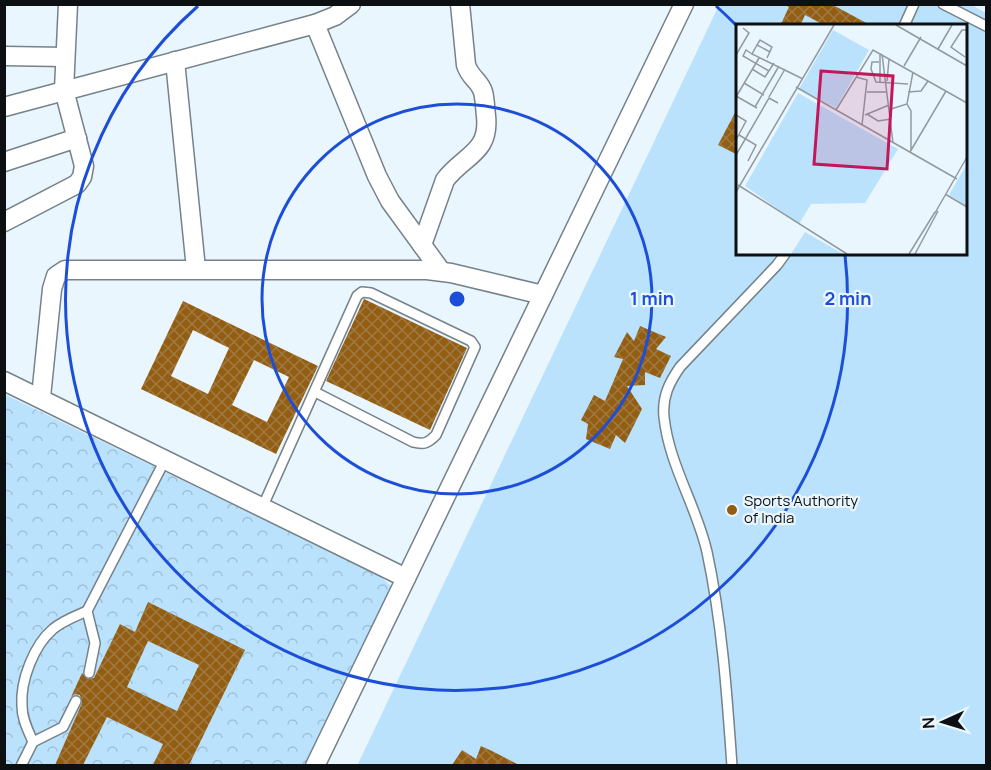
<svg xmlns="http://www.w3.org/2000/svg" width="991" height="770" viewBox="0 0 991 770" font-family="Manrope,sans-serif">
<defs>
<pattern id="forest-crowns" width="20" height="18" patternUnits="userSpaceOnUse" patternTransform="scale(1.5)"><rect width="20" height="18" fill="#bae2fd"/><path d="M2 6a3 3 0 1 1 6 0M12 15a3 3 0 1 1 6 0" fill="none" stroke="#9fc1d8"/></pattern>
<pattern id="building-cross-hatch" width="8" height="8" patternUnits="userSpaceOnUse" patternTransform="scale(1.5)"><rect width="8" height="8" fill="#935e11"/><path d="M0 0l8 8M0 8l8-8" fill="none" stroke="#9e7943"/></pattern>
</defs>
<rect width="100%" height="100%" fill="#eaf6fe"/>
<!-- grass -->
<path fill="#bae2fd" fill-rule="evenodd" d="M970,4L986,13V765L357,766L719,5ZM738,26H966V254H738Z"/>
<!-- forest -->
<polygon fill="url(#forest-crowns)" points="4,394 380,576 402,596 319,765 5,765"/>
<!-- building -->
<g fill="url(#building-cross-hatch)" fill-rule="evenodd">
<polygon points="783,4 831,4 872,26 826,26 805,15 800,26 780,26 789,7"/>
<polygon points="738,107 738,155 718,145"/>
<polygon points="364,299 467,348 430,430 326,381"/>
<path d="M183,301L318,366L276,454L141,389ZM193,330L229,348L208,394L171,376ZM254,360L289,377L267,422L232,405Z"/>
<polygon points="640,326 666,337 656,349 671,356 660,378 645,372 645,385 627,386 642,409 625,443 616,435 610,449 586,439 588,424 581,420 594,395 605,401 623,359 614,357 627,332 634,341"/>
<path d="M148,602L245,650L189,765H153L163,744L107,717L83,765H55L82,703L80,695L75,694L71,697L82,673L87,679L94,678L120,624L135,632ZM148,641L199,665L177,711L127,687Z"/>
<polygon points="481,746 492,751 519,765 452,765 462,750 476,759"/>
</g>
<g fill="none" stroke-linecap="round" stroke-linejoin="round">
<!-- lane casing -->
<g stroke="#75828a" stroke-width="12">
<g id="lane">
<polyline points="943,4 986,26"/>
<polyline points="904,26 914,4"/>
<path d="M262,508L357,296L362,292L371,293L471,341L475,347L436,435C428,443 424,445 413,442L315,392"/>
<polyline points="89,673 95,643 87,611 165,460"/>
<path d="M33,742C28,730 22,719 22,706C20,681 34,645 53,629C62,621 76,616 87,611"/>
<polyline points="21,766 33,742 63,727 76,701"/>
<path d="M732,766C727,694 722,622 707,552C697,507 669,465 664,417C662,397 669,383 680,367L777,265L785,254"/>
</g>
</g>
<!-- street casing -->
<g stroke="#75828a" stroke-width="21">
<g id="street">
<polyline points="315,24 377,176 390,201 441,271"/>
<polyline points="4,56 65,57"/>
<polyline points="175,61 196,269"/>
<polyline points="4,107 315,24 335,16 351,4"/>
<polyline points="4,162 77,138"/>
<polyline points="4,222 77,184 82,177 84,166 64,90 68,4"/>
<path d="M422,245L445,180C464,155 490,153 486,116C485,108 485,99 483,92C480,81 470,78 466,65L460,4"/>
<polyline points="4,381 406,578"/>
<polyline points="41,397 52,289 56,276 65,270 427,270 451,273 543,295"/>
<polyline points="315,766 684,4"/>
</g>
</g>
<!-- lane -->
<use href="#lane" stroke="#fff" stroke-width="9"/>
<!-- street -->
<use href="#street" stroke="#fff" stroke-width="18"/>
</g>
<!-- distance rings -->
<g fill="none" stroke="#1d4ed8" stroke-width="3">
<circle cx="457" cy="299" r="195"/>
<path d="M716 6A391 391 0 0 1 736 25M845 255A391 391 0 1 1 198 6"/>
</g>
<!-- markers -->
<circle fill="#925d12" stroke="#eaf6fe" stroke-width="2" cx="732" cy="510" r="6"/>
<g text-anchor="middle" stroke-width="4.5" stroke-linejoin="round" paint-order="stroke">
<!-- poi labels -->
<g font-size="15" fill="#0c1013" stroke="#eaf6fe" text-anchor="start">
<text x="744" y="506">Sports Authority<tspan x="744" dy="17">of India</tspan></text>
</g>
</g>
<!-- overview -->
<g transform="translate(736 24)">
<rect width="231" height="231" fill="#eaf6fe"/>
<path d="M62,69L162,125L129,179L75,180L63,200L9,162ZM231,140V182L213,171Z" fill="#bae2fd"/>
<path d="M97,6L133,26L100,84L63,65ZM69,208L107,230H55Z" fill="#bae2fd"/>
<path fill="none" stroke="#919aa0" stroke-width="1.5" d="M160,1L231,42M21,21L16,30L67,55M202,25L216,1M16,30L10,26L7,32L33,47M146,30L157,119M0,31L13,9L7,4M229,33L215,23L226,6H231M31,34L36,23L24,16L21,21L34,28M143,38H136L135,45L140,58L172,60M168,42L185,13M16,45L29,53L38,39M120,53L131,56L126,101M151,57L153,35M144,58V29M8,59L28,71M60,63L221,155M131,68H150M172,68L185,67L192,57M0,72L21,84M0,73L23,34M33,73L49,45M171,80L175,87V126M19,83L43,42M155,85L171,80L177,48M100,86L137,26L231,79M131,90L142,97L155,95M0,91L10,97L0,116M129,91L153,81M3,111L20,121L12,137M174,128L210,67M0,131L33,74L42,79M2,161L111,230M0,168L98,1M209,170L231,183M199,189L231,133M173,230L199,188M179,230L202,187"/>
<path fill="#c2185b" fill-opacity="0.15" stroke="#c2185b" stroke-width="3" d="M85,47L157,52L151,145L78,140Z"/>
<rect width="231" height="231" fill="none" stroke="#0c1013" stroke-width="3"/>
</g>
<circle cx="457" cy="299" r="9" fill="#1d4ed8" stroke="#eaf6fe" stroke-width="3"/>
<g font-size="18" text-anchor="middle" font-weight="bold" fill="#1d4ed8" stroke="#eaf6fe" stroke-width="4.5" stroke-linejoin="round" paint-order="stroke">
<text x="652" y="305">1 min</text>
<text x="848" y="305">2 min</text>
</g>
<!-- border -->
<rect width="991" height="770" fill="none" stroke="#0c1013" stroke-width="12"/>
<!-- north arrow -->
<g transform="translate(943 722) rotate(266)" stroke="#eaf6fe" stroke-width="4.5" paint-order="stroke">
<path d="M0-4.5L10 22L0 15L-10 22Z" fill="#0c1013"/>
<text y="-9" font-size="16" font-weight="bold" text-anchor="middle" fill="#0c1013">N</text>
</g>
</svg>
